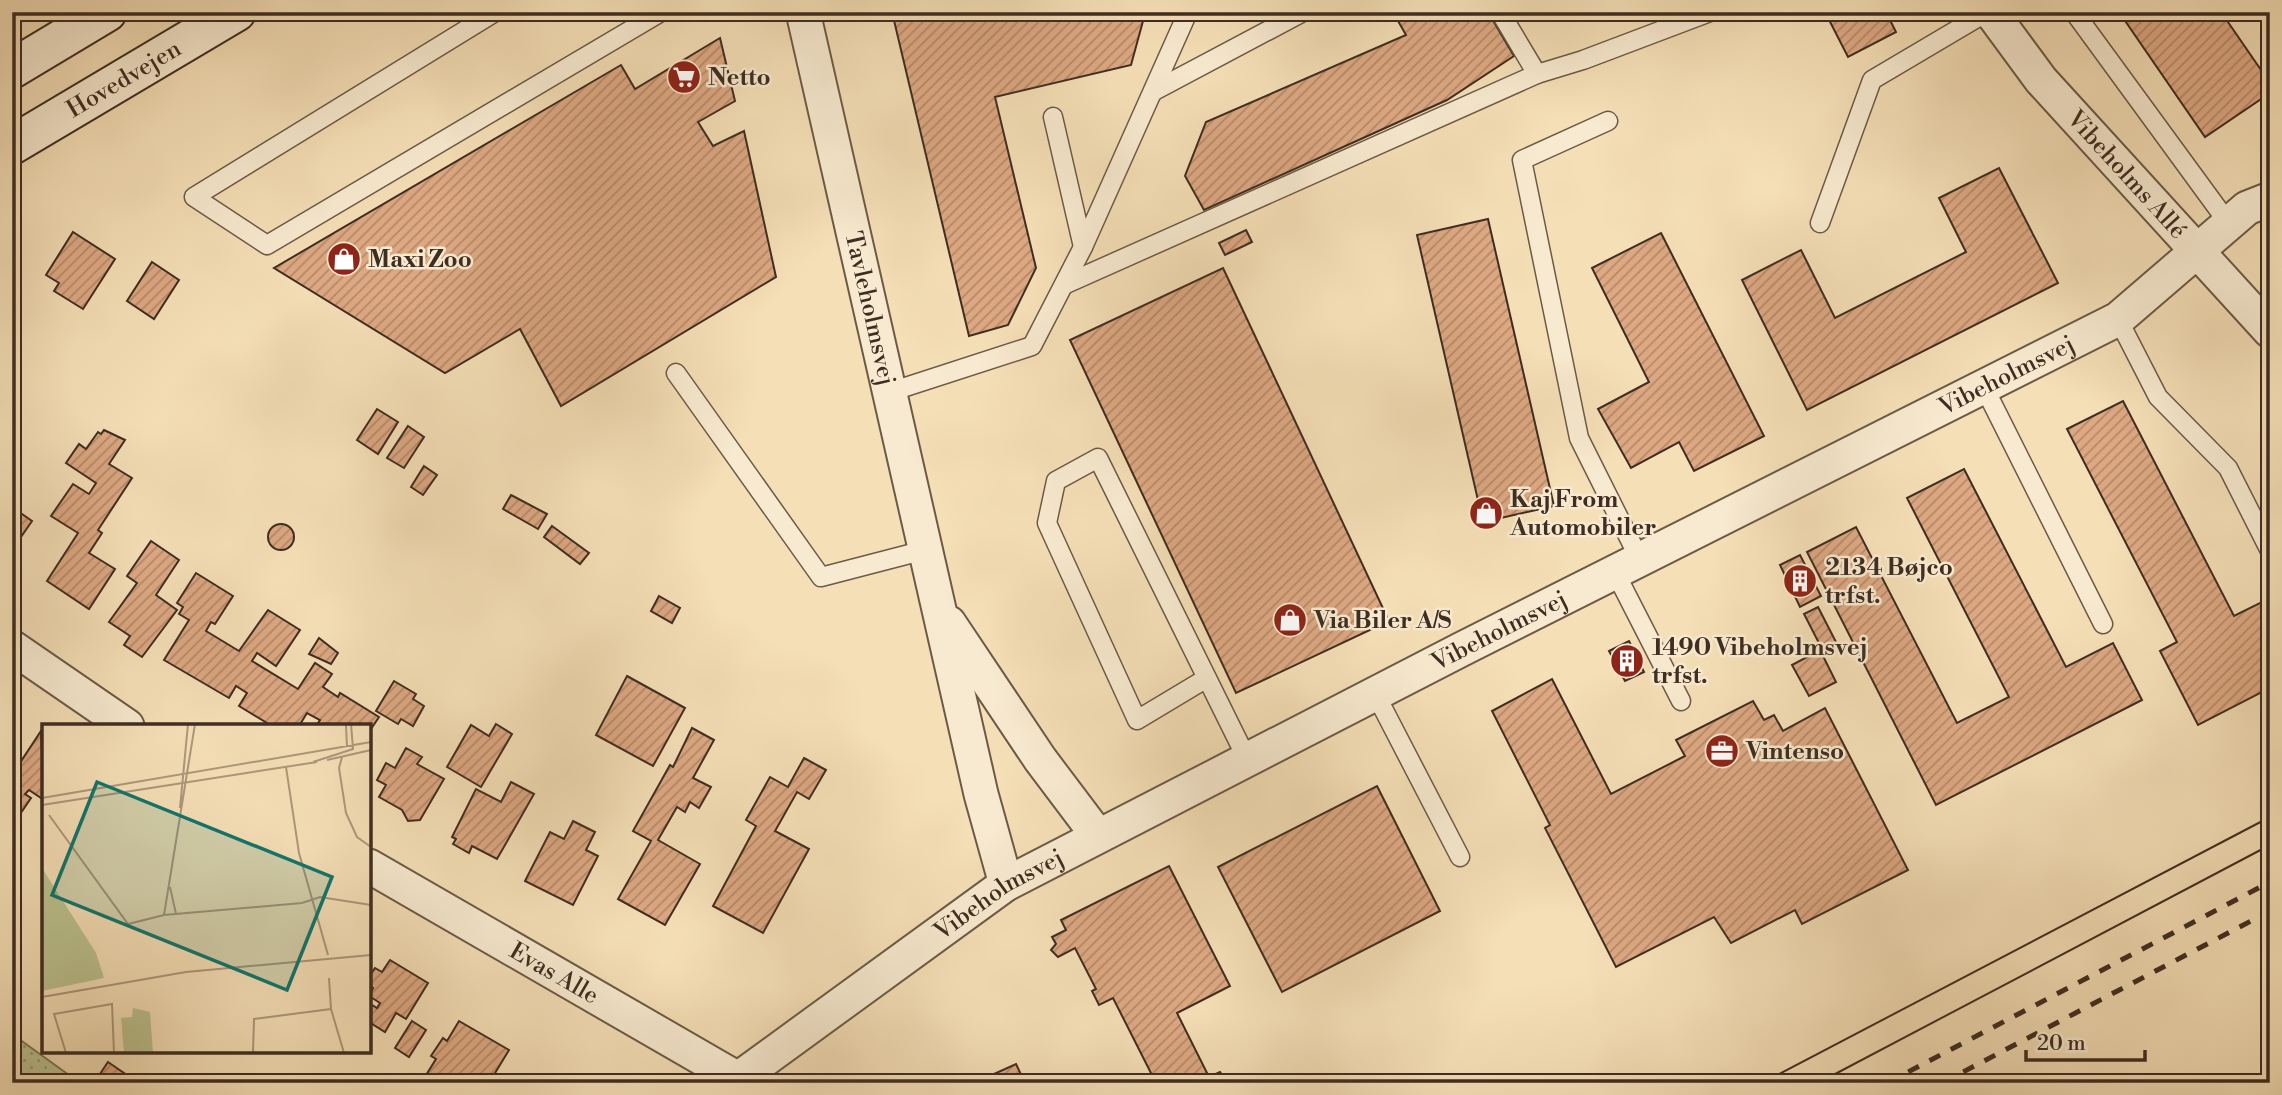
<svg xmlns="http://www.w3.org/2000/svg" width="2282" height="1095" viewBox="0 0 2282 1095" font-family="'Libre Bodoni',serif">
<defs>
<pattern id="park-dots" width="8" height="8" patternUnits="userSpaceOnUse" patternTransform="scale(1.75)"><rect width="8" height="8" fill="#bbc28f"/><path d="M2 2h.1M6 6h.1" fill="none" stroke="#999e74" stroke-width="1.8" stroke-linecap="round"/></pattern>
<pattern id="building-hatch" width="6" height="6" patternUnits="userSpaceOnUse" patternTransform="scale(1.75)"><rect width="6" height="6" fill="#dda882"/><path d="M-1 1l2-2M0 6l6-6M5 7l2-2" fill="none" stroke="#b5896a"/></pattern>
</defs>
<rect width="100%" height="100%" fill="#f5dfb7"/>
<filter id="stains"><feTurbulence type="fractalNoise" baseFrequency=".00286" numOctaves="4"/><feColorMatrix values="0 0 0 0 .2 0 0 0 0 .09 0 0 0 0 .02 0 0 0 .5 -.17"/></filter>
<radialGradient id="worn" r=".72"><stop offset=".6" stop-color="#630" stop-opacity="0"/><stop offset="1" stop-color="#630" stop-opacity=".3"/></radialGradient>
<!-- park -->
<polygon fill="url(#park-dots)" stroke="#7c7858" stroke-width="2" points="12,1034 80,1083 12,1083"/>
<!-- building -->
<g fill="url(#building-hatch)" stroke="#3e2d22" stroke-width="2">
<polygon points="892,12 976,12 978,18 1007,12 1141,12 1143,21 1131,65 995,97 1036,268 1008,325 969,336"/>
<polygon points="1393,12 1488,12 1514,56 1447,100 1204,210 1185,176 1206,122 1406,35"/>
<polygon points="1825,12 1886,12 1896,32 1848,57"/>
<polygon points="2119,12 2221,12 2270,83 2270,93 2205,137"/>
<polygon points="720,38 735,101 698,122 713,146 744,131 776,277 561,406 520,329 445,373 274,268 621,65 635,89"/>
<polygon points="1999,168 2058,283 1807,410 1742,280 1801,250 1835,318 1966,252 1939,198"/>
<polygon points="1488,219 1554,506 1483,522 1417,235"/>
<polygon points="1246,230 1252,242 1225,255 1219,243"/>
<polygon points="73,232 115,259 83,309 54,291 59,283 46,275"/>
<polygon points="1661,233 1764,436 1694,471 1679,442 1631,468 1598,409 1649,382 1592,268"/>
<polygon points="152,262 179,280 154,319 127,301"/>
<polygon points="1223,268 1389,621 1236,693 1070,340"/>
<polygon points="2123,401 2234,616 2270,598 2270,688 2198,725 2160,651 2177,642 2067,429"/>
<polygon points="377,409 398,422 378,454 357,440"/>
<polygon points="408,426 424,437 404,468 387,458"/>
<polygon points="104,430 125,440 109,464 132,478 98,530 102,533 89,553 115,569 89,609 47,581 78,533 51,516 73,484 89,494 96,483 66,463 79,444 86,449 98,432 101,434"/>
<polygon points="424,466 437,475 423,495 411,487"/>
<polygon points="1964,469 2066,667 2113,643 2142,700 1936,805 1807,552 1856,527 1957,723 2009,697 1907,498"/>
<polygon points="511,495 547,514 538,529 503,509"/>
<polygon points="12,507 32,521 12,550"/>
<circle cx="281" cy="537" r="13"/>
<polygon points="552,526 589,553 580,564 544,537"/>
<polygon points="151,541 179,560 156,595 177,610 142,657 124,645 130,636 109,622 137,583 127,576"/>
<polygon points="1800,555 1821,596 1800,607 1780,565"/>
<polygon points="196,573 233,596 215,624 211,622 206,631 239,651 268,610 300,630 276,666 257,653 252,661 298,689 315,663 332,674 323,687 338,697 340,693 379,717 369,732 369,726 316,726 320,720 307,713 299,726 272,726 239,706 247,693 236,686 229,698 164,660 189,620 179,614 183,607 177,603"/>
<polygon points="659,596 680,608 672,623 651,611"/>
<polygon points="1818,607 1836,642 1822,649 1804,614"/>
<polygon points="319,638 338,653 331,664 309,654"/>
<polygon points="1629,641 1644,672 1625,681 1609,651"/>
<polygon points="1820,650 1836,682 1809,696 1792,665"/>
<polygon points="627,676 685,708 653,766 596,735"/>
<polygon points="1552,679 1611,794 1685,756 1676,740 1753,701 1764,720 1774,715 1783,731 1825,708 1908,870 1802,924 1795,910 1731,943 1714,917 1616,967 1545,828 1550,825 1492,711"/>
<polygon points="394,681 416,694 413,699 424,706 413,726 401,719 398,724 376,711"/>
<polygon points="496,724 512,734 481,787 447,767 471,725 489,736"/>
<polygon points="692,728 714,740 693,778 711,787 699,808 690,802 685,812 677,807 658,840 700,864 665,925 618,899 651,841 633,831 670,765 673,767"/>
<polygon points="41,731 44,800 29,790 25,794 31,798 12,826 12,775"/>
<polygon points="406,748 422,757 417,764 444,779 420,820 408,821 402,810 379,797 386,785 377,780 386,763 395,768"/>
<polygon points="804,758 826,770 809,799 797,792 775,831 809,849 763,933 713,906 756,826 746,820 770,777 788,787"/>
<polygon points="511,782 534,794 497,859 472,846 469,853 453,844 456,839 452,837 476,789 501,802"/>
<polygon points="1377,786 1440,911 1282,992 1218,867"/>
<polygon points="573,821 595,832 586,850 598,856 573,905 525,881 550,832 564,839"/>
<polygon points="1169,866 1230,986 1177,1013 1209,1077 1220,1072 1228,1083 1156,1083 1113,998 1099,1005 1092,991 1096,989 1075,948 1058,957 1051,950 1056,944 1052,937 1066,930 1061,920"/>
<polygon points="390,960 428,983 406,1019 396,1013 385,1032 369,1022 369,1003 377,1008 380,1003 369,996 373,988 369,986 369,977 375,968 382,972"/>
<polygon points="412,1021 426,1030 409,1057 395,1048"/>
<polygon points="459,1021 509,1050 489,1083 428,1083 423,1080 436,1059 431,1056 443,1038 447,1041"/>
<polygon points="108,1062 137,1082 136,1083 106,1083 98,1077"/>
<polygon points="1016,1064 1025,1083 974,1083"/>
</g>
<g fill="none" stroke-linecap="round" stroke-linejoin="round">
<!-- lane casing -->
<g stroke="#6c5a47" stroke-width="21">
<g id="lane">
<polyline points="495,12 194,197 267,245 661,12"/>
<polyline points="1500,12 1537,74"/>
<polyline points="2074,12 2229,224"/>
<polyline points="1154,91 1303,12"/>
<polyline points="1053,117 1083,247"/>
<polyline points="1608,121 1522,160 1579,438 1640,560"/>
<polyline points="1820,223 1872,80 1987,12"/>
<polyline points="1066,284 1537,74 1583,60 1710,12"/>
<polyline points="2118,319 2158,397 2228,468 2270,551"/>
<polyline points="676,373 821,577 925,550"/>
<polyline points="1984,387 2103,624"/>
<polyline points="890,392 1032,346 1083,247 1188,12"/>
<polyline points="1615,572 1681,701"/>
<polyline points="1207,678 1137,720 1047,523 1056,481 1098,458 1247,759"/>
<polyline points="1375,693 1460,857"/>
</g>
</g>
<!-- street casing -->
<g stroke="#6c5a47" stroke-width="37">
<g id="street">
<path id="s1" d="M803,12L981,794L1006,884"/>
<path id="s2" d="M1991,12L2041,80L2270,331"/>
<polyline points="949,623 1040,759 1098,836"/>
<polyline points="12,647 127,726"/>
<path id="s3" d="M369,866L738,1079L1006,884L1462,649L2118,319L2247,208L2270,199"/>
</g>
</g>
<!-- secondary casing -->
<g stroke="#3e2d22" stroke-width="42">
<g id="secondary">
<polyline points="12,69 107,12"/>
<path id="s4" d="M12,145L236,12"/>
</g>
</g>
<!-- lane -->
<use href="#lane" stroke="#f8ead0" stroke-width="18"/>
<!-- street -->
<use href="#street" stroke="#f8ead0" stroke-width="33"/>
<!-- secondary -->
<use href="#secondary" stroke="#f8ead0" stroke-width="38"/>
<!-- tram -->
<g stroke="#3e2d22" stroke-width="2">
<polyline points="1762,1083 2270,817"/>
<polyline points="1818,1083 2270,845"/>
</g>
<!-- rail -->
<g stroke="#3e2d22" stroke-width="5" stroke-dasharray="12 12" stroke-linecap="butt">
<polyline points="1887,1083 2270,882"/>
<polyline points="1942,1083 2270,911"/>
</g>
</g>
<!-- icons -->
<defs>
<g id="supermarket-disc" transform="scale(1.75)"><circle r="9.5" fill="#8f2418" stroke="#f8ead0"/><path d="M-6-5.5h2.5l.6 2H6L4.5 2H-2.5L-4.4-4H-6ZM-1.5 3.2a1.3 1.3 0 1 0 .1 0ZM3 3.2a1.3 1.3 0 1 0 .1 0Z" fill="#fff"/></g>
<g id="shop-disc" transform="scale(1.75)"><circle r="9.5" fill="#8f2418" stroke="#f8ead0"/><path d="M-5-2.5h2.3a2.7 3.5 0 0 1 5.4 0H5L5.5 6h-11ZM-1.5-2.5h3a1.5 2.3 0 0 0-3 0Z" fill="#fff"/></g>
<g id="building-disc" transform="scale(1.75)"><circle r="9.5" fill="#8f2418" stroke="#f8ead0"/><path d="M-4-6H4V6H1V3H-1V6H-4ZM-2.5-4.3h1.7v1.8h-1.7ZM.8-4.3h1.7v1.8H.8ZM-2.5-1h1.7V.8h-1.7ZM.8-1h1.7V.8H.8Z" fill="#fff"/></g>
<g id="office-disc" transform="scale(1.75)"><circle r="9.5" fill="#8f2418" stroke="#f8ead0"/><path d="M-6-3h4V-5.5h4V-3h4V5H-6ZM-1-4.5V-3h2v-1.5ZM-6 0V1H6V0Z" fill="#fff"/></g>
</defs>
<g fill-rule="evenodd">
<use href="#supermarket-disc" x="684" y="77"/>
<use href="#shop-disc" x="344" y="259"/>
<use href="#shop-disc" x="1486" y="513"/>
<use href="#building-disc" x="1800" y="581"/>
<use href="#shop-disc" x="1290" y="620"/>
<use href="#building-disc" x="1627" y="661"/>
<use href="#office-disc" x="1722" y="751"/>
</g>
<g text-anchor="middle" stroke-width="5" stroke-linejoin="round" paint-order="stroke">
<!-- poi labels -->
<g font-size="24" font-weight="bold" fill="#3e2d22" stroke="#f8ead0" text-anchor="start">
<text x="708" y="85">Netto</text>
<text x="368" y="267">Maxi Zoo</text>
<text x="1510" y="507">Kaj From<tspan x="1510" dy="28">Automobiler</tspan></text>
<text x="1825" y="575">2134 Bøjco<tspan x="1825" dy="28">trfst.</tspan></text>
<text x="1314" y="628">Via Biler A/S</text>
<text x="1652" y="655">1490 Vibeholmsvej<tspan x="1652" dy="28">trfst.</tspan></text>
<text x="1746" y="759">Vintenso</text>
</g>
<!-- street labels -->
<g font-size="24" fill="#3e2d22" stroke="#f8ead0">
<text dy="8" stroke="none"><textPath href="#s4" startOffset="130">Hovedvejen</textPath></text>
<text dy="8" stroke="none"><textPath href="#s2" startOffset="212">Vibeholms Allé</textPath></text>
<text dy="8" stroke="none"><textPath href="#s1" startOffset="304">Tavleholmsvej</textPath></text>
<text dy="8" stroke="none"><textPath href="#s3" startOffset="1880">Vibeholmsvej</textPath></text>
<text dy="8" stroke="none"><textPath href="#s3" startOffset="1312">Vibeholmsvej</textPath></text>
<text dy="8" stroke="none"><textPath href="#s3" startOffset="746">Vibeholmsvej</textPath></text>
<text dy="8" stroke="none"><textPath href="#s3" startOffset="214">Evas Alle</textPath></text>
</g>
</g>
<!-- overview -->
<g transform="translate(42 724)">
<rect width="329" height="329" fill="#f5dfb7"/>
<path d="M91,284L108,288L111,329H82L79,294L90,293Z" fill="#bbc28f"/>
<path d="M0,144L54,229L62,254L0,267Z" fill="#bbc28f"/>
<path fill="none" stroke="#ac987b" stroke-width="2" d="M304,1L305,23M300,33L297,44L304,89L315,113L329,123M285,36L329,26M271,38L311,25L309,0M244,43L257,129L286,231M0,74L329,18M0,81L275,38M138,84L146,0M7,91L86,200L122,191L260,179L278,173L329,181M128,163L134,190M122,191L153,0M287,254L289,285L302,329M0,273L144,248L329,231M24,329L12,290L70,280L72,329M211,329L212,295L289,285"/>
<path fill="#0f766e" fill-opacity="0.15" stroke="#0f766e" stroke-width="3.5" d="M55,58L290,153L245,266L10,171Z"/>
<rect width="329" height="329" fill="none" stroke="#3e2d22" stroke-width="3.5"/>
</g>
<!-- margin -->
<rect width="2282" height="1095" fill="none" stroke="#f5dfb7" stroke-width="42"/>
<rect x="14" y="14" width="2254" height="1067" fill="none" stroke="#3e2d22" stroke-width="3.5"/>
<rect x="21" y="21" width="2240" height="1053" fill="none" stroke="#3e2d22" stroke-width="2"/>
<!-- scale -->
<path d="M2026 1050v10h119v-10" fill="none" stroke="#3e2d22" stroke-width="3.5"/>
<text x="2037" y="1050" font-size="21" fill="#3e2d22" stroke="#f8ead0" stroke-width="5" paint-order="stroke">20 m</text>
<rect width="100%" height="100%" filter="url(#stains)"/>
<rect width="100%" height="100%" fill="url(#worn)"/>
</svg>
